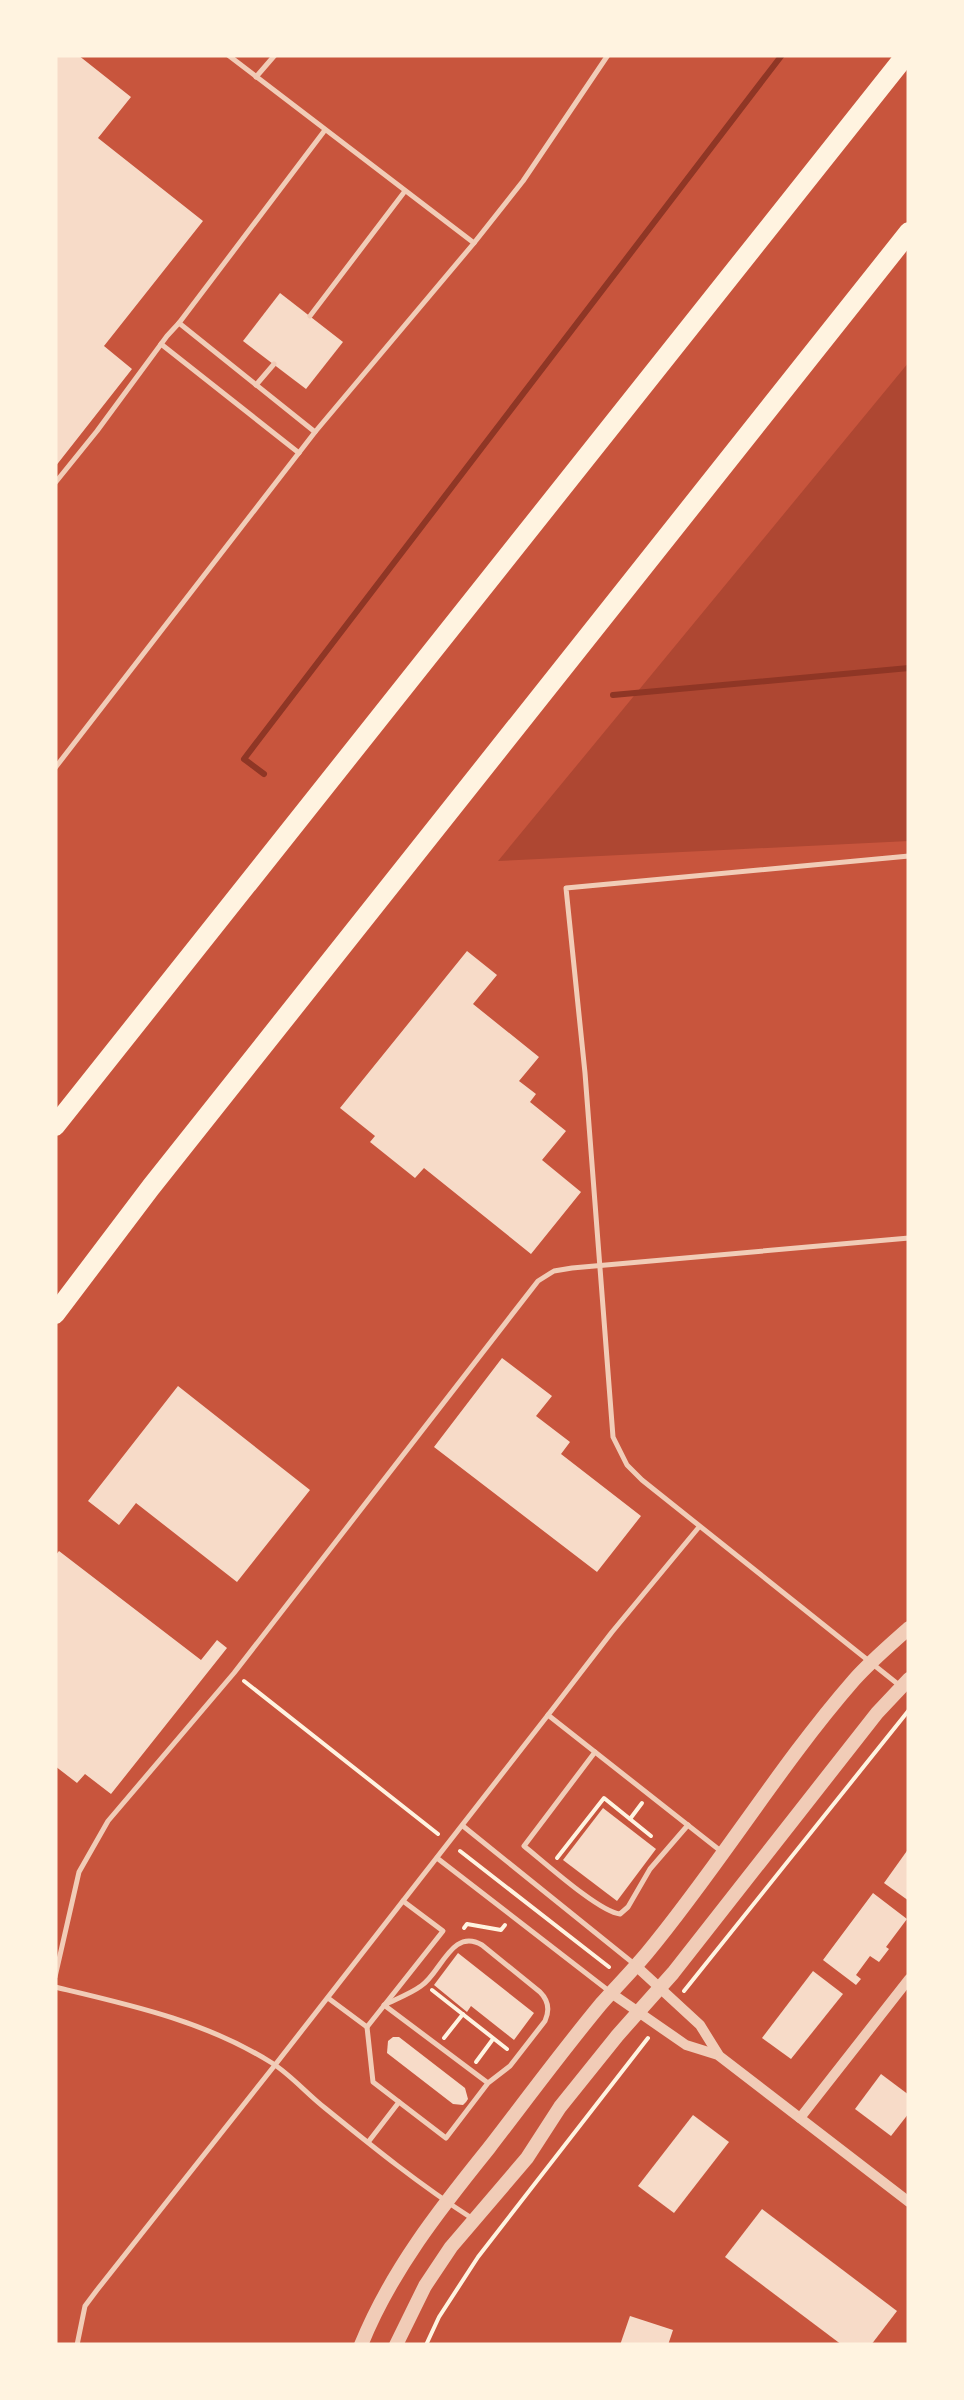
<svg xmlns="http://www.w3.org/2000/svg" width="964" height="2400" viewBox="0 0 964 2400" font-family="'PT Sans Narrow',sans-serif">
<rect width="100%" height="100%" fill="#c8553d"/>
<!-- green -->
<polygon fill="#ae4732" points="909,362 909,841 498,861"/>
<g fill="none" stroke-linecap="round" stroke-linejoin="round">
<!-- stream -->
<g stroke="#8f3625" stroke-width="6">
<polyline points="613,695 909,668"/>
<polyline points="264,774 244,759 782,55"/>
</g>
</g>
<!-- building -->
<g fill="#f7dbc8">
<polygon points="55,55 78,55 131,97 98,138 203,221 104,346 132,369 55,467"/>
<polygon points="280,293 343,342 306,389 243,341"/>
<polygon points="467,951 497,975 473,1004 539,1057 519,1081 536,1094 530,1102 566,1131 542,1160 581,1192 531,1254 424,1168 415,1178 370,1142 375,1136 340,1108"/>
<polygon points="502,1358 552,1396 536,1416 570,1442 561,1454 641,1516 597,1572 434,1447"/>
<polygon points="178,1386 310,1490 237,1582 136,1503 119,1525 88,1501"/>
<polygon points="59,1551 201,1660 217,1640 227,1648 111,1794 85,1774 77,1783 55,1766 55,1556"/>
<polygon points="603,1808 656,1849 617,1901 563,1860"/>
<polygon points="909,1848 909,1901 884,1883"/>
<polygon points="873,1893 907,1919 886,1947 889,1949 879,1962 870,1956 856,1975 861,1979 856,1985 823,1960"/>
<polygon points="458,1953 534,2013 514,2040 471,2006 467,2012 434,1985"/>
<polygon points="813,1971 843,1994 791,2059 762,2038"/>
<polygon points="393,2037 399,2037 465,2088 468,2099 466,2102 463,2105 453,2104 387,2053 388,2041"/>
<polygon points="881,2074 909,2095 909,2113 891,2136 855,2109"/>
<polygon points="693,2115 729,2142 674,2213 638,2186"/>
<polygon points="762,2209 897,2311 871,2345 842,2345 725,2257"/>
<polygon points="630,2316 673,2330 668,2345 620,2345"/>
</g>
<g fill="none" stroke-linecap="round" stroke-linejoin="round">
<!-- path -->
<g stroke="#fff3e0" stroke-width="4">
<polyline points="244,1681 438,1834"/>
<polyline points="630,1819 642,1803"/>
<polyline points="460,1851 609,1967"/>
<polyline points="557,1858 604,1798 651,1836"/>
<polyline points="464,1928 467,1924 501,1930 505,1925"/>
<polyline points="432,1990 507,2049"/>
<polyline points="684,1991 909,1710"/>
<polyline points="444,2038 463,2014"/>
<polyline points="476,2062 493,2039"/>
<polyline points="426,2345 439,2317 478,2257 648,2038"/>
</g>
<!-- service -->
<g stroke="#f1ccb7" stroke-width="5">
<polyline points="228,55 474,243"/>
<polyline points="256,77 275,55"/>
<polyline points="310,316 405,191"/>
<polyline points="179,323 315,432"/>
<polyline points="161,344 299,453"/>
<polyline points="256,385 274,364"/>
<polyline points="55,483 97,431 167,336 179,323 325,130"/>
<polyline points="55,768 315,432 474,243 523,181 608,55"/>
<polyline points="699,1527 612,1632 548,1715 722,1852"/>
<polyline points="899,1685 642,1480 627,1465 613,1437 585,1073 566,888 909,856"/>
<path d="M595,1752L524,1846C544,1862 599,1912 620,1914L628,1907L650,1869L688,1825"/>
<polyline points="463,1826 633,1963"/>
<polyline points="437,1858 609,1991"/>
<polyline points="55,1977 79,1872 108,1821 234,1673 538,1281 554,1271 572,1268 909,1238"/>
<path d="M55,1987C131,2005 205,2021 272,2063C291,2075 307,2094 325,2108C373,2147 420,2185 473,2219"/>
<polyline points="328,1998 367,2027 443,1931 403,1901"/>
<polyline points="367,2027 373,2082 399,2102 369,2141"/>
<path d="M399,2102L446,2138L488,2083L384,2005C396,1999 410,1994 421,1986C441,1973 452,1927 482,1945L540,1992C548,2000 550,2010 545,2021L510,2066L488,2083"/>
<polyline points="77,2345 85,2306 97,2290 275,2065 548,1715"/>
</g>
<!-- minor -->
<g stroke="#f1ccb7" stroke-width="10">
<polyline points="636,1966 700,2025 718,2054"/>
<polyline points="611,1993 686,2045 718,2055 909,2202"/>
<polyline points="800,2118 909,1979"/>
</g>
<!-- tertiary -->
<g stroke="#f1ccb7" stroke-width="14">
<path d="M361,2345C391,2271 439,2210 489,2148C526,2100 562,2051 601,2004C616,1987 632,1971 647,1953C720,1865 779,1766 854,1680C871,1661 890,1645 909,1628"/>
<polyline points="396,2345 425,2286 451,2247 527,2158 560,2107 617,2036 673,1973 877,1713 909,1679"/>
</g>
<!-- motorway -->
<g stroke="#fff3e0" stroke-width="20">
<polyline points="55,1126 906,55"/>
<polyline points="55,1314 151,1187 909,232"/>
</g>
</g>
<!-- border -->
<rect width="964" height="2400" fill="none" stroke="#fff3e0" stroke-width="115"/>
</svg>
